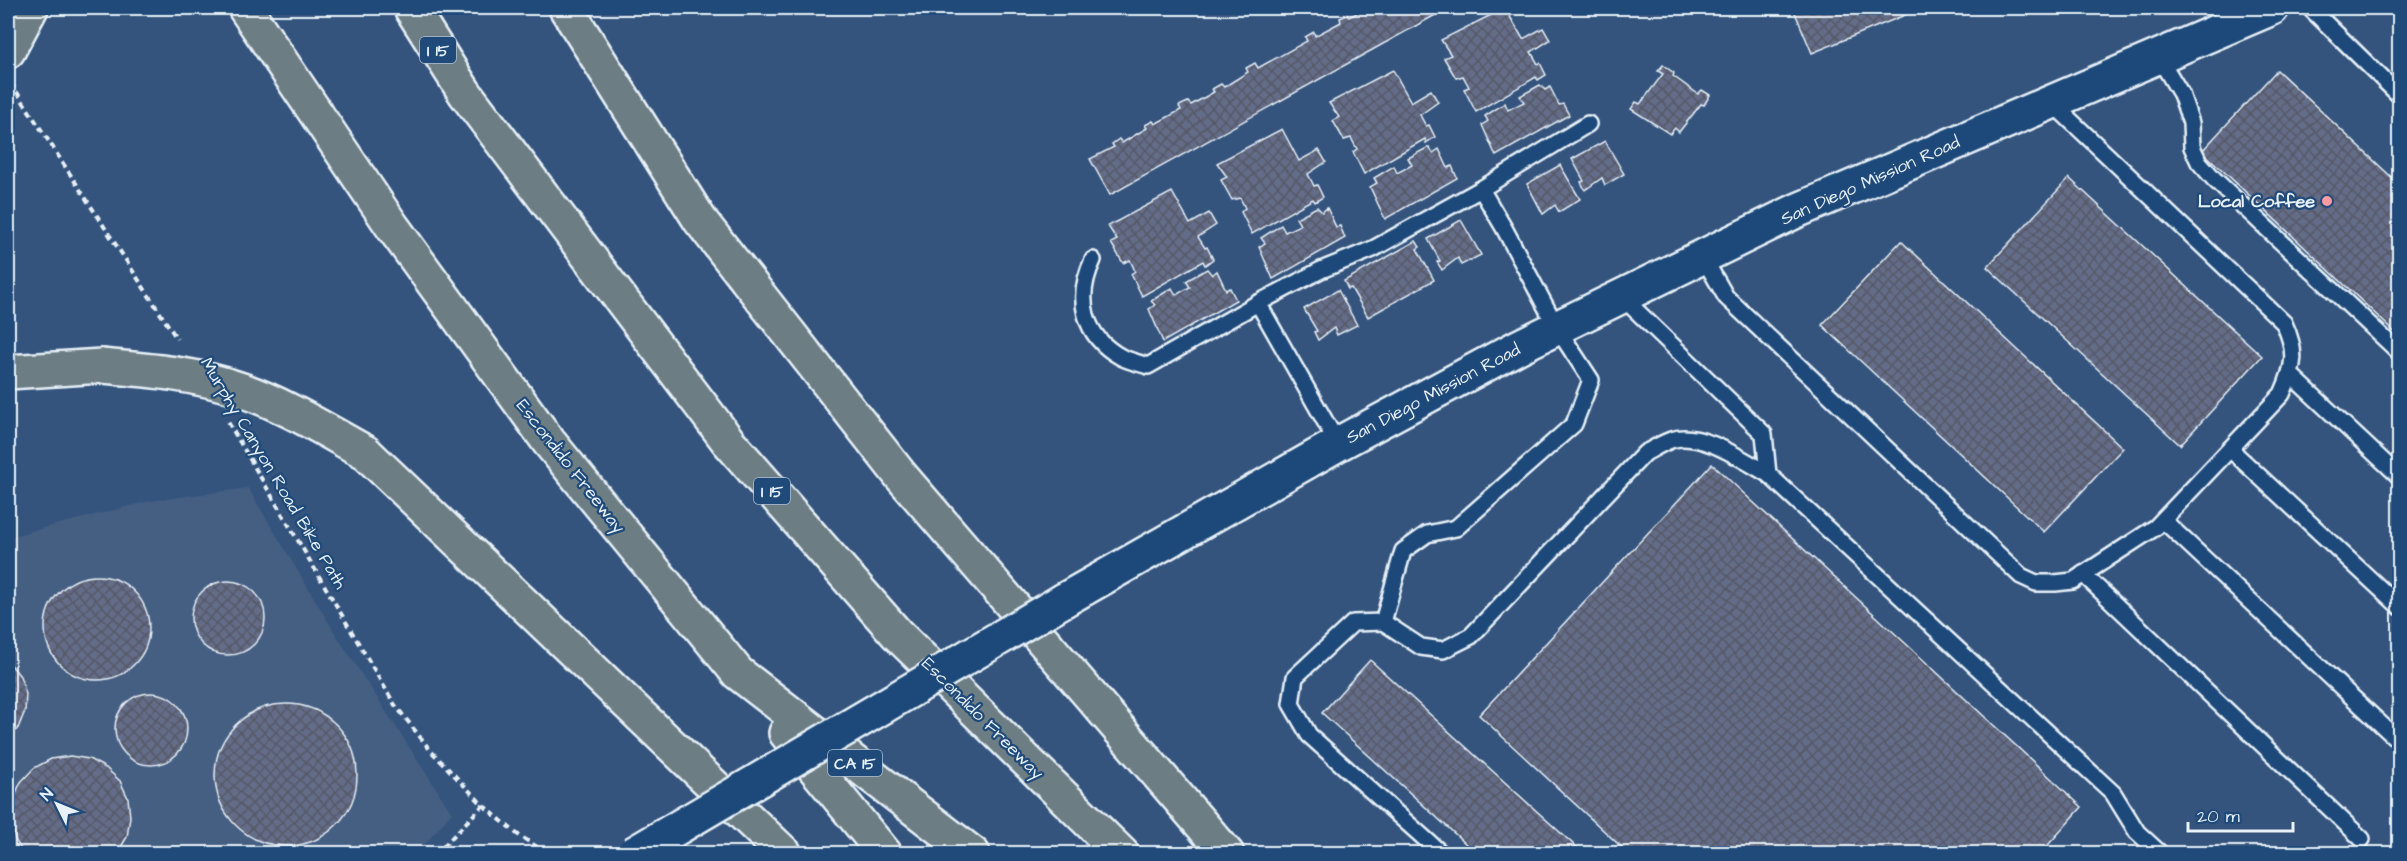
<svg xmlns="http://www.w3.org/2000/svg" width="2407" height="861" viewBox="0 0 2407 861" font-family="'Architects Daughter',sans-serif">
<defs>
<pattern id="building-cross-hatch" width="8" height="8" patternUnits="userSpaceOnUse" patternTransform="scale(1.5)"><rect width="8" height="8" fill="#646c88"/><path d="M0 0l8 8M0 8l8-8" fill="none" stroke="#545866"/></pattern>
</defs>
<rect width="100%" height="100%" fill="#34547e"/>
<filter id="ink" filterUnits="userSpaceOnUse"><feTurbulence type="fractalNoise" baseFrequency=".0167" numOctaves="2"/><feDisplacementMap in="SourceGraphic" scale="12" xChannelSelector="R" yChannelSelector="G"/><feConvolveMatrix kernelMatrix="1 2 1 2 8 2 1 2 1" color-interpolation-filters="sRGB"/></filter>
<g filter="url(#ink)">
<!-- built -->
<polygon fill="#455e83" points="248,488 335,633 452,813 417,853 8,854 8,537 150,501"/>
<!-- building -->
<g fill="url(#building-cross-hatch)" stroke="#e8f1f8" stroke-width="1.5">
<polygon points="1367,8 1448,8 1110,195 1090,159 1114,147 1112,144 1119,139 1122,143 1147,128 1145,125 1153,121 1155,124 1181,110 1179,106 1188,102 1191,105 1214,92 1212,89 1221,84 1224,87 1248,72 1246,68 1255,63 1258,68 1307,41 1305,37 1314,32 1315,36 1341,22 1340,18 1347,15 1349,17"/>
<polygon points="1505,8 1523,39 1543,28 1550,40 1531,52 1538,64 1540,63 1546,75 1538,80 1536,77 1476,112 1464,89 1469,87 1463,76 1456,78 1444,58 1451,55 1441,40"/>
<polygon points="1793,8 1922,8 1812,53"/>
<polygon points="1663,65 1674,73 1673,76 1698,94 1702,90 1710,95 1704,105 1701,104 1679,132 1675,128 1670,134 1631,109 1636,102 1640,104 1663,74 1658,71"/>
<polygon points="1393,70 1411,102 1431,90 1438,102 1420,115 1426,126 1429,125 1435,137 1426,143 1425,139 1364,174 1353,152 1357,149 1351,138 1344,140 1333,121 1339,117 1329,103"/>
<polygon points="2277,70 2400,185 2400,337 2202,151"/>
<polygon points="1540,85 1545,90 1550,87 1559,105 1563,104 1569,115 1496,156 1482,125 1488,121 1485,116 1505,103 1508,110 1524,102 1520,96"/>
<polygon points="1282,129 1299,161 1319,150 1326,162 1308,174 1314,186 1317,185 1323,197 1315,202 1313,199 1252,234 1241,212 1245,208 1240,198 1232,200 1221,180 1227,177 1217,163"/>
<polygon points="1605,141 1624,174 1605,185 1602,178 1585,190 1581,182 1584,181 1572,159"/>
<polygon points="1429,147 1433,153 1439,149 1448,168 1452,166 1457,178 1385,219 1370,187 1377,183 1374,178 1394,166 1397,173 1412,165 1408,158"/>
<polygon points="1560,165 1580,199 1559,212 1555,205 1543,214 1527,184"/>
<polygon points="2069,178 2262,356 2180,445 1987,267"/>
<polygon points="1172,192 1190,224 1209,213 1216,225 1198,237 1205,248 1207,247 1213,259 1205,265 1203,261 1142,296 1131,274 1135,271 1130,260 1123,263 1111,243 1117,240 1108,226"/>
<polygon points="1317,207 1322,212 1327,208 1336,227 1340,226 1345,238 1273,279 1259,247 1265,243 1261,238 1281,225 1285,232 1300,225 1296,218"/>
<polygon points="1461,220 1481,255 1461,265 1458,258 1442,270 1437,262 1440,261 1428,239"/>
<polygon points="1416,241 1420,247 1417,249 1434,280 1368,317 1351,288 1348,289 1344,281"/>
<polygon points="1901,241 2123,448 2044,532 1822,325"/>
<polygon points="1207,269 1212,275 1217,271 1226,290 1230,288 1236,300 1163,342 1149,309 1155,305 1151,301 1172,288 1176,295 1190,287 1186,281"/>
<polygon points="1338,290 1357,325 1337,335 1334,328 1318,340 1314,332 1317,331 1304,309"/>
<polygon points="1712,464 2082,807 2040,854 1629,854 1479,715"/>
<circle cx="97" cy="628" r="52"/>
<circle cx="228" cy="618" r="37"/>
<polygon points="1370,660 1584,854 1477,854 1322,713"/>
<polygon points="8,661 20,676 26,694 25,711 18,728 8,740"/>
<circle cx="151" cy="729" r="36"/>
<circle cx="286" cy="775" r="71"/>
<polygon points="70,756 89,759 106,768 120,781 128,798 130,817 127,837 117,854 24,854 15,840 11,820 13,799 21,782 34,768 51,759"/>
</g>
<g fill="none" stroke-linecap="round" stroke-linejoin="round">
<!-- lane casing -->
<g stroke="#e8f1f8" stroke-width="20">
<g id="lane">
<polyline points="2310,8 2400,96"/>
<polyline points="2158,56 2181,94 2191,123 2192,147 2199,162 2214,179 2400,353"/>
<polyline points="1481,189 1588,124"/>
<path d="M1703,257L1726,297L2021,576L2036,583H2055L2073,581L2156,527L2282,394C2295,365 2297,352 2284,323L2051,102"/>
<path d="M1093,260C1075,298 1083,336 1121,357C1129,361 1139,363 1148,366L1258,303L1338,444"/>
<polyline points="1621,296 1764,434 1768,474"/>
<polyline points="1258,303 1321,270 1373,249 1481,189 1504,228 1557,328 1591,380 1574,424 1456,528 1427,534 1403,551 1383,622"/>
<polyline points="2291,375 2400,477"/>
<polyline points="2230,449 2400,607"/>
<polyline points="2163,520 2400,742"/>
<polyline points="2083,574 2362,839"/>
<path d="M1442,854L1309,735L1291,704L1295,677L1353,623L1383,622L1421,647L1443,650L1471,636L1645,453C1653,449 1662,443 1671,440C1700,430 1743,460 1768,474L2113,793L2137,832L2161,854"/>
</g>
</g>
<!-- secondary casing -->
<g stroke="#e8f1f8" stroke-width="38">
<polyline id="secondary" points="1064,600 1338,444 1520,346 1796,211 2272,8"/>
</g>
<!-- highway casing -->
<g stroke="#e8f1f8" stroke-width="38">
<g id="highway">
<polyline points="245,8 392,226 549,442 738,673 973,854"/>
<polyline points="411,8 465,93 728,441 897,634 1122,854"/>
<polyline points="566,8 700,220 901,476 1227,854"/>
<polyline points="8,51 31,8"/>
<polyline points="8,372 102,366"/>
<polyline points="365,452 785,854"/>
<polyline points="786,733 885,854"/>
</g>
</g>
<!-- path -->
<g stroke="#e8f1f8" stroke-width="4" stroke-dasharray="6 4.5" stroke-linecap="butt">
<polyline points="11,83 177,339"/>
<polyline points="228,422 395,705 431,751 483,805 517,834 548,854"/>
<polyline points="436,854 483,805"/>
</g>
<!-- lane -->
<use href="#lane" stroke="#1f4a7a" stroke-width="15"/>
<!-- secondary -->
<use href="#secondary" stroke="#1f4a7a" stroke-width="33"/>
<!-- highway -->
<use href="#highway" stroke="#6d7d84" stroke-width="33"/>
<!-- secondary-bridge casing -->
<g stroke="#e8f1f8" stroke-width="38" stroke-linecap="butt">
<polyline id="secondary-bridge" points="633,854 1064,600"/>
</g>
<!-- highway-bridge casing -->
<g stroke="#e8f1f8" stroke-width="38" stroke-linecap="butt">
<path id="highway-bridge" d="M102,366C149,370 197,374 242,390C285,405 325,430 365,452"/>
</g>
<!-- secondary-bridge -->
<use href="#secondary-bridge" stroke="#1f4a7a" stroke-width="33"/>
<!-- highway-bridge -->
<use href="#highway-bridge" stroke="#6d7d84" stroke-width="33"/>
</g>
</g>
<!-- markers -->
<circle fill="#ff9aa2" stroke="#1f4a7a" stroke-width="2" cx="2327" cy="201" r="6"/>
<g text-anchor="middle" stroke-width="4.5" stroke-linejoin="round" paint-order="stroke">
<!-- shield labels -->
<g fill="#1f4a7a" stroke="#acbfd2" stroke-width="1.5">
<rect x="420" y="37" width="36" height="26" rx="4.5"/>
<rect x="754" y="478" width="36" height="26" rx="4.5"/>
<rect x="828" y="750" width="54" height="26" rx="4.5"/>
</g>
<g font-size="16" font-weight="bold" fill="#e8f1f8">
<text x="438" y="56">I 15</text>
<text x="772" y="497">I 15</text>
<text x="855" y="769">CA 15</text>
</g>
<!-- street labels -->
<g font-size="18" fill="#e8f1f8" stroke="#1f4a7a">
<text transform="translate(1870 180) rotate(-24)" y="6">San Diego Mission Road</text>
<text transform="translate(1433 393) rotate(-28)" y="6">San Diego Mission Road</text>
<text transform="translate(571 466) rotate(52)" y="6">Escondido Freeway</text>
<text transform="translate(274 473) rotate(59)" y="6">Murphy Canyon Road Bike Path</text>
<text transform="translate(983 718) rotate(45)" y="6">Escondido Freeway</text>
</g>
<!-- poi labels -->
<g font-size="18" font-weight="bold" fill="#e8f1f8" stroke="#1f4a7a" text-anchor="end">
<text x="2315" y="207">Local Coffee</text>
</g>
</g>
<!-- margin -->
<rect width="2407" height="861" fill="none" stroke="#1f4a7a" stroke-width="30"/>
<rect x="15" y="15" width="2377" height="831" fill="none" stroke="#e8f1f8" stroke-width="2" filter="url(#ink)"/>
<!-- north arrow -->
<g transform="translate(57 804) rotate(313)" stroke="#1f4a7a" stroke-width="4.5" paint-order="stroke">
<path d="M0-4.5L10 22L0 15L-10 22Z" fill="#e8f1f8"/>
<text y="-9" font-size="16" font-weight="bold" text-anchor="middle" fill="#e8f1f8">N</text>
</g>
<!-- scale -->
<path d="M2188 822v9h105v-9" fill="none" stroke="#e8f1f8" stroke-width="3"/>
<text x="2197" y="822" font-size="18" fill="#e8f1f8" stroke="#1f4a7a" stroke-width="4.5" paint-order="stroke">20 m</text>
</svg>
